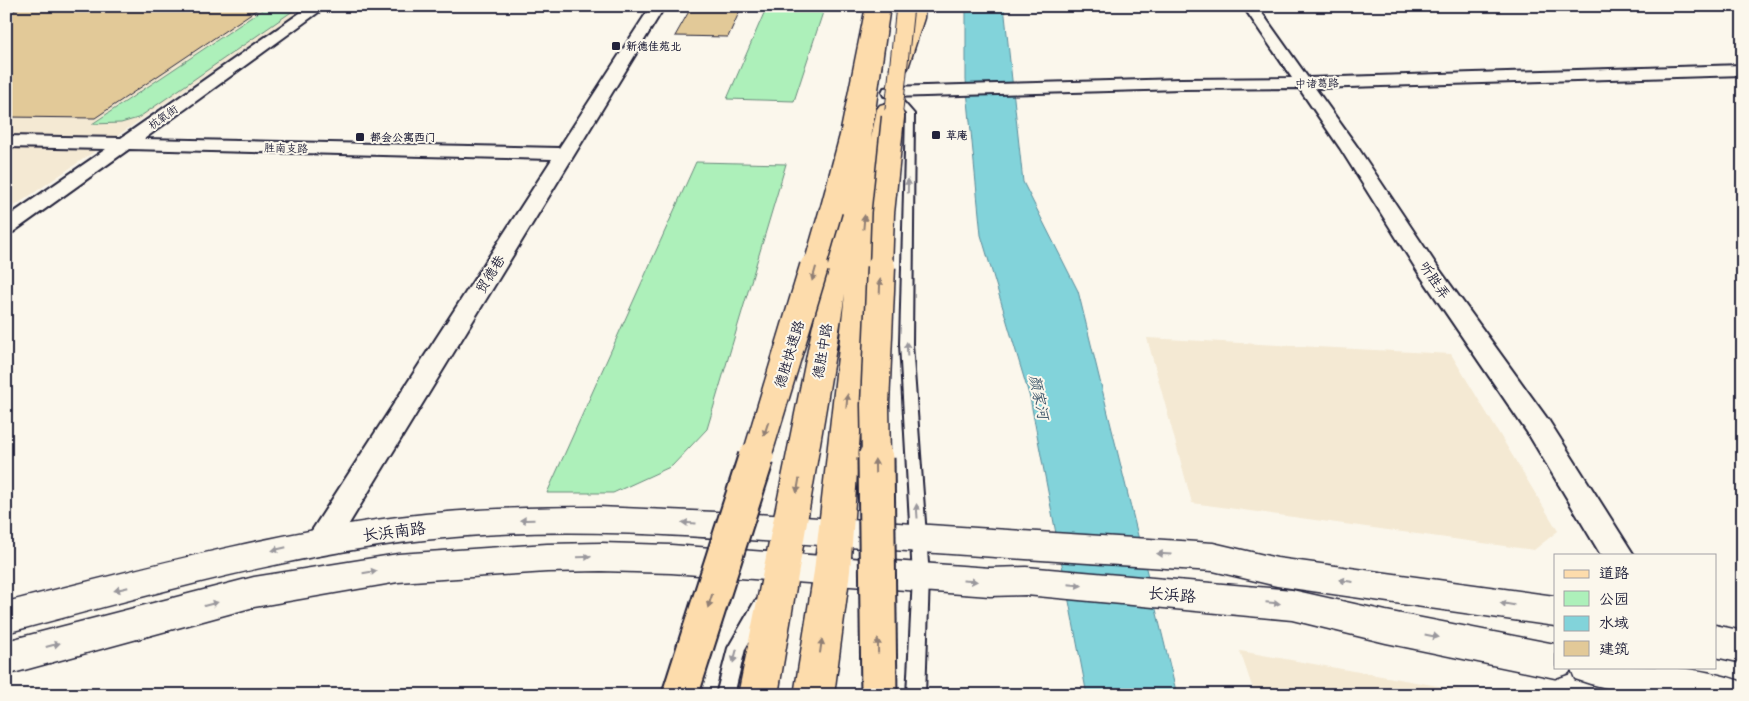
<svg xmlns="http://www.w3.org/2000/svg" width="1749" height="701" viewBox="0 0 1749 701" font-family="'Playpen Sans','LXGW WenKai TC',sans-serif">
<rect width="100%" height="100%" fill="#fbf7ec"/>
<filter id="ink" filterUnits="userSpaceOnUse"><feTurbulence type="fractalNoise" baseFrequency=".02" numOctaves="2"/><feDisplacementMap in="SourceGraphic" scale="10" xChannelSelector="R" yChannelSelector="G"/><feConvolveMatrix kernelMatrix="1 2 1 2 8 2 1 2 1" color-interpolation-filters="sRGB"/></filter>
<g filter="url(#ink)">
<!-- built -->
<g fill="#f4e9d3">
<polygon points="6,6 307,6 6,212"/>
<polygon points="1147,338 1451,354 1558,531 1534,550 1192,503"/>
<polygon points="1240,651 1489,695 1255,695"/>
</g>
<!-- green -->
<g fill="#adf0ba" stroke="#68897a">
<polygon points="268,6 300,6 138,118 121,123 92,124"/>
<polygon points="767,6 825,6 794,101 727,99"/>
<polygon points="696,162 786,164 707,429 672,466 613,493 547,493"/>
</g>
<!-- water -->
<polygon fill="#82d3da" stroke="#5c8c9a" points="966,6 1004,6 1023,182 1078,291 1177,695 1087,695 1030,398 981,235 966,80"/>
<!-- building -->
<g fill="#e2c998" stroke="#22223b">
<polygon points="23,6 262,6 95,118 6,117 6,15"/>
<polygon points="692,6 742,6 728,37 675,36"/>
</g>
<g fill="none" stroke-linecap="round" stroke-linejoin="round">
<!-- lane casing -->
<g stroke="#22223b" stroke-width="4">
<g id="lane">
<polygon points="888,91 894,91 914,114 912,344 929,577 925,695 907,695 913,577 900,344 906,114 888,95"/>
<polygon points="761,599 767,601 769,606 745,649 734,695 716,695 728,648 755,601"/>
</g>
</g>
<!-- street casing -->
<g stroke="#22223b" stroke-width="4">
<g id="street">
<polygon points="310,6 327,6 144,139 559,148 651,6 665,6 333,550 322,553 311,550 306,541 311,532 552,159 129,149 13,232 6,234 6,218 106,149 6,147 6,136 121,138"/>
<polygon points="1243,6 1257,6 1308,78 1743,65 1743,75 1315,88 1358,148 1439,269 1549,421 1634,555 1601,555 1529,435 1418,272 1340,148 1299,88 1181,89 890,97 884,96 882,92 884,88 890,87 1181,79 1292,78"/>
</g>
</g>
<!-- secondary casing -->
<g stroke="#22223b" stroke-width="3">
<g id="secondary">
<path d="M598,507L739,513L1213,543L1277,558L1555,596V626L1277,586L1213,571C1087,563 960,555 834,546C708,537 581,526 455,537C302,550 154,594 6,633V602C136,570 265,534 398,517C464,509 531,507 598,507Z"/>
<path d="M601,543L671,545L990,568L1026,567L1292,590L1386,611L1555,644V667C1617,667 1684,660 1743,682V695C1686,695 1630,699 1575,679L1571,669L1569,673L1555,678L1386,643L1292,620L1026,595L990,596L671,573L601,571L547,572L398,582L254,607L6,675V641L254,577L398,554L547,544Z"/>
<polygon points="1715,625 1743,631 1743,663 1715,657"/>
</g>
</g>
<!-- primary casing -->
<g stroke="#22223b" stroke-width="3">
<g id="primary">
<polygon points="874,6 890,6 871,139 877,109 880,105 887,103 894,105 897,109 876,212 850,571 834,695 794,695 814,571 845,294 778,695 738,695 860,93"/>
<polygon points="909,6 925,6 924,18 908,68 905,72 899,73 893,72 890,68 908,18"/>
</g>
</g>
<!-- highway casing -->
<g stroke="#22223b" stroke-width="3">
<polygon id="highway" points="866,6 882,6 860,135 842,210 839,215 831,217 823,215 820,210 840,135"/>
</g>
<!-- lane -->
<use href="#lane" fill="#fbf7ec" fill-rule="evenodd"/>
<!-- street -->
<use href="#street" fill="#fbf7ec" fill-rule="evenodd"/>
<!-- secondary -->
<use href="#secondary" fill="#fbf7ec" fill-rule="evenodd"/>
<!-- primary -->
<use href="#primary" fill="#fddcac" fill-rule="evenodd"/>
<!-- highway -->
<use href="#highway" fill="#fddcac" fill-rule="evenodd"/>
<!-- highway-bridge-far3 casing -->
<g stroke="#22223b" stroke-width="19" stroke-linecap="butt">
<polyline id="highway-bridge-far3" points="893,119 905,6"/>
</g>
<!-- highway-bridge-far2 casing -->
<g stroke="#22223b" stroke-width="25" stroke-linecap="butt">
<g id="highway-bridge-far2">
<polyline points="814,269 831,210"/>
<polyline points="881,269 883,213 893,117"/>
</g>
</g>
<!-- highway-bridge-far1 casing -->
<g stroke="#22223b" stroke-width="31" stroke-linecap="butt">
<g id="highway-bridge-far1">
<polyline points="756,459 814,267"/>
<polyline points="876,459 875,405 881,267"/>
</g>
</g>
<!-- highway-bridge casing -->
<g stroke="#22223b" stroke-width="39" stroke-linecap="butt">
<g id="highway-bridge">
<polyline points="876,458 879,695"/>
<polyline points="680,695 756,458"/>
</g>
</g>
<!-- highway-bridge-far3 -->
<use href="#highway-bridge-far3" stroke="#fddcac" stroke-width="17"/>
<!-- highway-bridge-far2 -->
<use href="#highway-bridge-far2" stroke="#fddcac" stroke-width="22"/>
<!-- highway-bridge-far1 -->
<use href="#highway-bridge-far1" stroke="#fddcac" stroke-width="28"/>
<!-- highway-bridge -->
<use href="#highway-bridge" stroke="#fddcac" stroke-width="35"/>
</g>
<!-- one-way arrows -->
<defs><path id="oneway-solid" d="M-6-.8H1V-3.2L6.5 0L1 3.2V.8H-6Z" transform="scale(1.25)"/></defs>
<g fill="#99979c">
<use href="#oneway-solid" transform="translate(908 186) rotate(-89)"/>
<use href="#oneway-solid" transform="translate(907 349) rotate(-93)"/>
<use href="#oneway-solid" transform="translate(917 511) rotate(-94)"/>
<use href="#oneway-solid" transform="translate(527 520) rotate(179)"/>
<use href="#oneway-solid" transform="translate(689 523) rotate(-176)"/>
<use href="#oneway-solid" transform="translate(279 549) rotate(167)"/>
<use href="#oneway-solid" transform="translate(1164 554) rotate(-177)"/>
<use href="#oneway-solid" transform="translate(584 557) rotate(-1)"/>
<use href="#oneway-solid" transform="translate(370 572) rotate(-9)"/>
<use href="#oneway-solid" transform="translate(970 581) rotate(4)"/>
<use href="#oneway-solid" transform="translate(1346 581) rotate(-172)"/>
<use href="#oneway-solid" transform="translate(1075 585) rotate(5)"/>
<use href="#oneway-solid" transform="translate(121 589) rotate(166)"/>
<use href="#oneway-solid" transform="translate(1273 603) rotate(5)"/>
<use href="#oneway-solid" transform="translate(211 604) rotate(-15)"/>
<use href="#oneway-solid" transform="translate(1507 604) rotate(-171)"/>
<use href="#oneway-solid" transform="translate(1432 636) rotate(11)"/>
<use href="#oneway-solid" transform="translate(53 645) rotate(-15)"/>
<use href="#oneway-solid" transform="translate(735 656) rotate(105)"/>
</g>
<g fill="#907f74">
<use href="#oneway-solid" transform="translate(864 222) rotate(-85)"/>
<use href="#oneway-solid" transform="translate(814 274) rotate(106)"/>
<use href="#oneway-solid" transform="translate(880 286) rotate(-88)"/>
<use href="#oneway-solid" transform="translate(847 401) rotate(-85)"/>
<use href="#oneway-solid" transform="translate(766 429) rotate(108)"/>
<use href="#oneway-solid" transform="translate(875 466) rotate(-91)"/>
<use href="#oneway-solid" transform="translate(798 486) rotate(100)"/>
<use href="#oneway-solid" transform="translate(710 601) rotate(108)"/>
<use href="#oneway-solid" transform="translate(821 646) rotate(-82)"/>
<use href="#oneway-solid" transform="translate(878 646) rotate(-91)"/>
</g>
</g>
<!-- markers -->
<g fill="#22223b" stroke="#fbf7ec" stroke-width="2">
<rect x="611" y="41" width="10" height="10" rx="2.5"/>
<rect x="931" y="130" width="10" height="10" rx="2.5"/>
<rect x="355" y="132" width="10" height="10" rx="2.5"/>
</g>
<g text-anchor="middle" stroke-width="4" stroke-linejoin="round" paint-order="stroke">
<!-- far-poi labels -->
<g font-size="11" font-weight="bold" fill="#22223b" stroke="#fbf7ec" text-anchor="start">
<text x="626" y="50">新德佳苑北</text>
<text x="946" y="139">草庵</text>
<text x="370" y="141">都会公寓西门</text>
</g>
<!-- far-street labels -->
<g font-size="11" fill="#22223b" stroke="#fbf7ec">
<text transform="translate(1317 83) rotate(-1)" y="4">中诸葛路</text>
<text transform="translate(163 117) rotate(-35)" y="4">杭氧街</text>
<text transform="translate(286 148) rotate(1)" y="4">胜南支路</text>
</g>
<!-- street labels -->
<g font-size="14" fill="#22223b" stroke="#fbf7ec">
<text transform="translate(490 274) rotate(-58)" y="5">贸德巷</text>
<text transform="translate(1435 280) rotate(56)" y="5">听胜弄</text>
<text transform="translate(822 351) rotate(-80)" y="5">德胜中路</text>
<text transform="translate(789 354) rotate(-73)" y="5">德胜快速路</text>
</g>
<!-- water labels -->
<g font-size="15" font-style="italic" fill="#3f576b" stroke="#fbf7ec">
<text transform="translate(1039 397) rotate(78)" y="5">颜家河</text>
</g>
<!-- near-street labels -->
<g font-size="16" fill="#22223b" stroke="#fbf7ec">
<text transform="translate(394 531) rotate(-7)" y="6">长浜南路</text>
<text transform="translate(1172 594) rotate(5)" y="6">长浜路</text>
</g>
</g>
<!-- margin -->
<rect width="1749" height="701" fill="none" stroke="#fbf7ec" stroke-width="25"/>
<rect x="12" y="12" width="1724" height="676" fill="none" stroke="#22223b" stroke-width="2" filter="url(#ink)"/>
<!-- legend -->
<rect x="1554" y="554" width="162" height="115" fill="#fbf7ec" stroke="#a4a2a5"/>
<rect x="1564" y="570" width="25" height="8" fill="#fddcac" stroke="#a4a2a5"/>
<text x="1599" y="578" font-size="15" fill="#22223b">道路</text>
<rect x="1564" y="591" width="25" height="15" fill="#adf0ba" stroke="#a4a2a5"/>
<text x="1599" y="604" font-size="15" fill="#22223b">公园</text>
<rect x="1564" y="616" width="25" height="15" fill="#82d3da" stroke="#a4a2a5"/>
<text x="1599" y="628" font-size="15" fill="#22223b">水域</text>
<rect x="1564" y="641" width="25" height="15" fill="#e2c998" stroke="#a4a2a5"/>
<text x="1599" y="654" font-size="15" fill="#22223b">建筑</text>
</svg>
